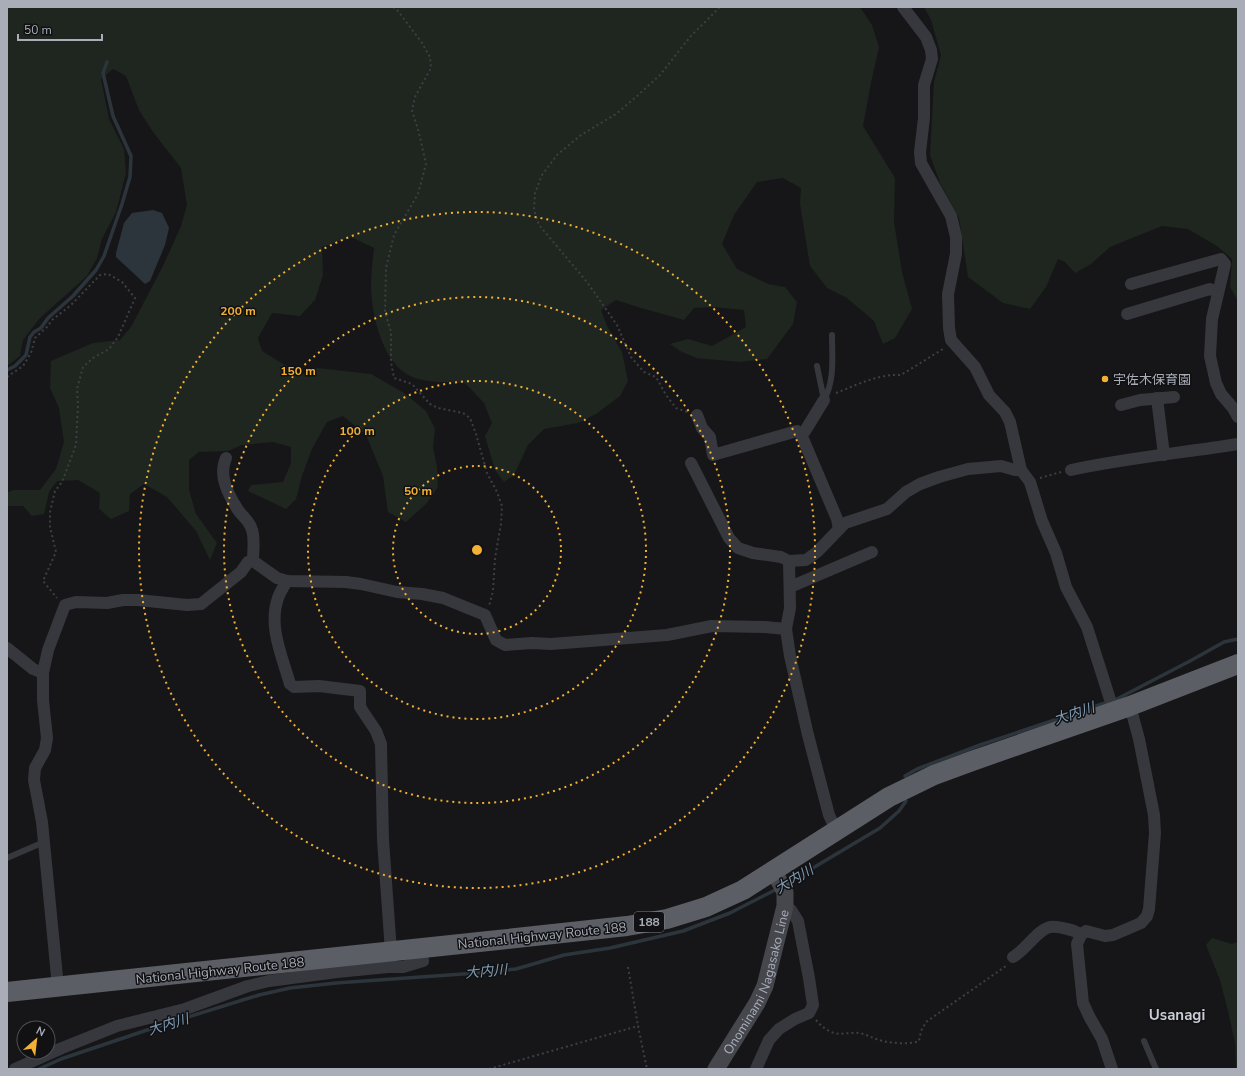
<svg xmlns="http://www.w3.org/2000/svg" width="1245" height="1076" viewBox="0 0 1245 1076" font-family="'Nunito Sans','Noto Sans JP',sans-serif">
<rect width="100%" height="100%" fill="#161618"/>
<!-- green -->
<g fill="#1e261f">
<path d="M7,7H860L872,25L879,47L871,83L863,126L895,178L894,222L902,272L912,309L895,338L883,344L874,321L847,298L827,288L810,266L800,204L801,188L783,178L757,182L734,215L722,244L737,269L768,284L785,287L797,302L793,324L767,359L740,362L696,358L680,351L670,344L688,339L712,346L746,327L744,310L714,307L694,308L684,320L641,308L616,300L601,310L607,326L622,352L628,381L620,396L596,414L578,423L544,429L528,445L514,475L504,482L495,470L485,436L492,423L484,403L465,383C450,382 434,383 419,379C384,372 371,315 371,285C371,272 373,260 374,248L351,237L322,247L323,275L315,300L300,316L272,313L258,338L262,351L301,375L317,368L371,374L404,393L426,411L435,429L433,447L437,467L438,487L426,504L406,522L388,512L383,476L366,435L343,416L327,422L312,449L302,476L296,499L286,509L248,491L251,485L283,482L291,463V447L273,442L242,445L228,451L199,452L189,460V490L196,514L217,543L210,560L196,531L167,497L144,484L130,494L129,511L111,519L99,509L100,493L78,480L57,481L49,492L44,514L32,516L23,506H7V493L13,490H40L56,469L64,442L59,408L50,388L51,361L93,343L120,340L131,327L163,266L181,226L187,205L181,168L153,132L139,110L126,76L113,69L101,79L109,119L124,149L126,173L116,212L102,239L97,258L87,276L39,319L23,340L20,356L7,366Z"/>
<polygon points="924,7 1238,7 1238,301 1230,287 1232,259 1217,246 1188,229 1162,226 1110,247 1091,264 1075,273 1065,262 1058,259 1046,287 1030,309 1003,303 968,277 959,218 940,183 930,155 934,82 941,55 931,20"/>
<polygon points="1212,938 1232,944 1238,942 1238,1069 1236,1069 1235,1043 1228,1011 1220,980 1206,945"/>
</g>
<!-- water -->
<polygon fill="#2c353c" points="153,210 162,213 169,228 165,245 150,281 145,284 116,257 116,253 124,223 132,213"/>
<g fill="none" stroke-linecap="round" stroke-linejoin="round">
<!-- stream -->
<g stroke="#2c353c" stroke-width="3.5">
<polyline points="7,370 15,366 26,355 30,337 34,332 41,328 48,318 73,296 96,270 104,256 122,204 130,177 131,156 113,116 103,73 107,62"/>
<polyline points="905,776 917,769 980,745 1117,699 1190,661 1224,642 1238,639"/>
<polyline points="786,884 880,828 899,811 906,801"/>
<polyline points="39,1069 61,1059 159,1026 259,995 290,988 336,983 477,973 516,969 564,955 610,948 683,931 730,913 777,889"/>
</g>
<!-- path -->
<g stroke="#3d3f44" stroke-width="2" stroke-dasharray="2 3" stroke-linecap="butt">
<polyline points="393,7 398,11 422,43 430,57 431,68 415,97 412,110 419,133 426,164 418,194 394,235 386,268 385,312 391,332 391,362 394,378 412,384 430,404 438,408 463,413 470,418 476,434 487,473 497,492 502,506 501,524 495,558 493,591 489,606"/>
<polyline points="7,377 23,366 31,353 35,338 47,327 52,320 71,305 100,275 108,274 122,282 135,298 118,337 109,349 93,358 83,367 77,389 78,405 76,445 62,482 55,491 50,512 50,527 56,552 43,581 57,598"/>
<path d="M836,393C857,385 877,374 901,375L943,349"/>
<polyline points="687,412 676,408 666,395 656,377 644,372 631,357 617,325 587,282 539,225 534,210 535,193 542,175 557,155 581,135 616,114 636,97 660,75 690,37 720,7"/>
<polyline points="1040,478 1061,472"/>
<polyline points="628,967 638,1026"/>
<path d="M816,1020C821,1026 827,1031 834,1033C842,1035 850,1032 859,1033C866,1034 872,1038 879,1040C888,1043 910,1045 919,1041L921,1031L926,1022L1006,966"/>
<polyline points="489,1069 638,1026 647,1069"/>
</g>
<!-- service -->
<g stroke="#37383d" stroke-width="6">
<polyline points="817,366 824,400"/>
<path d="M824,400C835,380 832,357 832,335"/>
<polyline points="7,858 44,842"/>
<polyline points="1144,1041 1156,1069"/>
</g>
<!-- minor -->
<g stroke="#37383d" stroke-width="12">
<polyline points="903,7 926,37 931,50 932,59 924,85 924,118 920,152 921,163 951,216 956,237 956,254 948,294 949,328 951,340 975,367 989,395 1005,412 1010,422 1021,470 1030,482 1042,521 1056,553 1066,587 1087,627 1114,712"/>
<polyline points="1131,284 1221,259 1225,264 1212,319 1210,356 1216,383 1221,394 1233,408 1238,417"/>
<polyline points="1127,314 1210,289 1218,292"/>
<polyline points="1157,398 1164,455"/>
<polyline points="1121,405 1140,400 1174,397"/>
<polyline points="697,415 702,428 710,437 713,455 797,431 801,434 837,519 839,529"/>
<polyline points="801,434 805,431 824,400"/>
<path d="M226,458C218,476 228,494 238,510C243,517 250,521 252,530C255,539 253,551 253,561"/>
<polyline points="691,463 729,538 738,548 753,553 781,557 789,561 806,560 817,552 845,523 887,509 906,492 920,484 939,477 968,469 1001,466 1015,470 1021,470"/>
<path d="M1071,470C1126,458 1182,453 1238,444"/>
<polyline points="789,561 790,608 786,629 790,656 808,735 829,815 836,830"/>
<path d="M287,581C284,586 280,592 278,598C268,626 282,656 290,684L294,687L319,686L360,691V707L376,731L381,744L383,840L391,952"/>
<polyline points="790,587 872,552"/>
<polyline points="7,648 33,669 43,673"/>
<path d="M1013,957C1026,950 1037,930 1050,927C1055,926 1059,927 1063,928C1070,930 1075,930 1081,935"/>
<polyline points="58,987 42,822 34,780 35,768 45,750 47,738 43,700 43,673 48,650 65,605 76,602 107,603 123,600 138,600 187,605 201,604 241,572 248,562 253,561 277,578 287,581 346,582 361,584 397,592 422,594 443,598 485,615 496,640 505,645 532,643 551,644 667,635 712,626 765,627 786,629"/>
<polyline points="15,1069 62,1048 117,1026 185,1009 248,986 269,981 337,972 388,967 403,967 423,961 422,948"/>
<polyline points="756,1069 769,1040 779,1029 795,1019 809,1013 813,1005 809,978 798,921 791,910 785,906"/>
<polyline points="1112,1069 1102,1039 1089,1016 1083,1003 1077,944 1081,935 1086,931 1105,936 1113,935 1141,923 1147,916 1149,909 1155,833 1154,815 1139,739 1130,706"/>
</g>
<!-- secondary -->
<path stroke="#45474d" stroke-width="17" id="s1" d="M716,1069L757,1003L765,986L785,906V892L773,870"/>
<!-- trunk -->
<polyline stroke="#5b5e65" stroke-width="20" points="7,992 498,940 627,926 667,919 706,907 743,890 889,797 934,775 972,761 1130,706 1238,664"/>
</g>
<!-- distance rings -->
<g fill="none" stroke="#f2b134" stroke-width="2" stroke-dasharray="2 4">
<circle cx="477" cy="550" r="84"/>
<circle cx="477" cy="550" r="169"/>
<circle cx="477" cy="550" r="253"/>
<circle cx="477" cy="550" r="338"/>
</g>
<!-- markers -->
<circle fill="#f2b134" stroke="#111113" stroke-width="1.5" cx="1105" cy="379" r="4"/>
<g text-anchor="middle" stroke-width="3" stroke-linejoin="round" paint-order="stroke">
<!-- shield labels -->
<rect fill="#111113" stroke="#7b7e86" stroke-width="1" x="634" y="912" width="30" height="20" rx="3"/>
<g font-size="12" font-weight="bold" fill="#a8adb8">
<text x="649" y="926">188</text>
</g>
<!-- poi labels -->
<g font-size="13" fill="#a8adb8" stroke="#111113" text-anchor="start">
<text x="1113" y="384">宇佐木保育園</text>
</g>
<!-- street labels -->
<g font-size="13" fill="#a8adb8" stroke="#111113">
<text transform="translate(542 935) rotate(-6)" y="5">National Highway Route 188</text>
<text transform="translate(220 970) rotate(-6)" y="5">National Highway Route 188</text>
<text dy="5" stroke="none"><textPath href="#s1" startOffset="97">Onominami Nagasako Line</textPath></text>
</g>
<!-- water labels -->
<g font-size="14" font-style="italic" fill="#7f9bb3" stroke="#111113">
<text transform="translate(1074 713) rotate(-18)" y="5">大内川</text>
<text transform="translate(794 879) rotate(-31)" y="5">大内川</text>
<text transform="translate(486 971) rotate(-5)" y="5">大内川</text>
<text transform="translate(168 1024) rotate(-17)" y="5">大内川</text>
</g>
<!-- quarter labels -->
<g font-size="15" font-weight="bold" fill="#c9ccd4" stroke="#111113">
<text x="1177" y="1020">Usanagi</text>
</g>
</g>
<circle cx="477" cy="550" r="6" fill="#f2b134" stroke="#111113" stroke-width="2"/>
<g font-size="12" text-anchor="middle" font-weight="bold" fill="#f2b134" stroke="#111113" stroke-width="3" stroke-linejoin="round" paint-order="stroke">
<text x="238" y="315">200 m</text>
<text x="298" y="375">150 m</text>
<text x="357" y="435">100 m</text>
<text x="418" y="495">50 m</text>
</g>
<!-- border -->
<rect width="1245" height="1076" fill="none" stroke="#a8adb8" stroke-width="16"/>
<!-- north arrow -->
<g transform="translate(36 1040) rotate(28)"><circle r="19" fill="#111113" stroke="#4d4f55"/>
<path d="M0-3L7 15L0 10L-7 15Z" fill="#f2b134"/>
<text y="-6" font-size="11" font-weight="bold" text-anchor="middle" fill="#a8adb8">N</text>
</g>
<!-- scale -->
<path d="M18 34v6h84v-6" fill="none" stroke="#a8adb8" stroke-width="2"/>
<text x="24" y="34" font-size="12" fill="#a8adb8" stroke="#111113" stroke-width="3" paint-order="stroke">50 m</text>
</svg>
